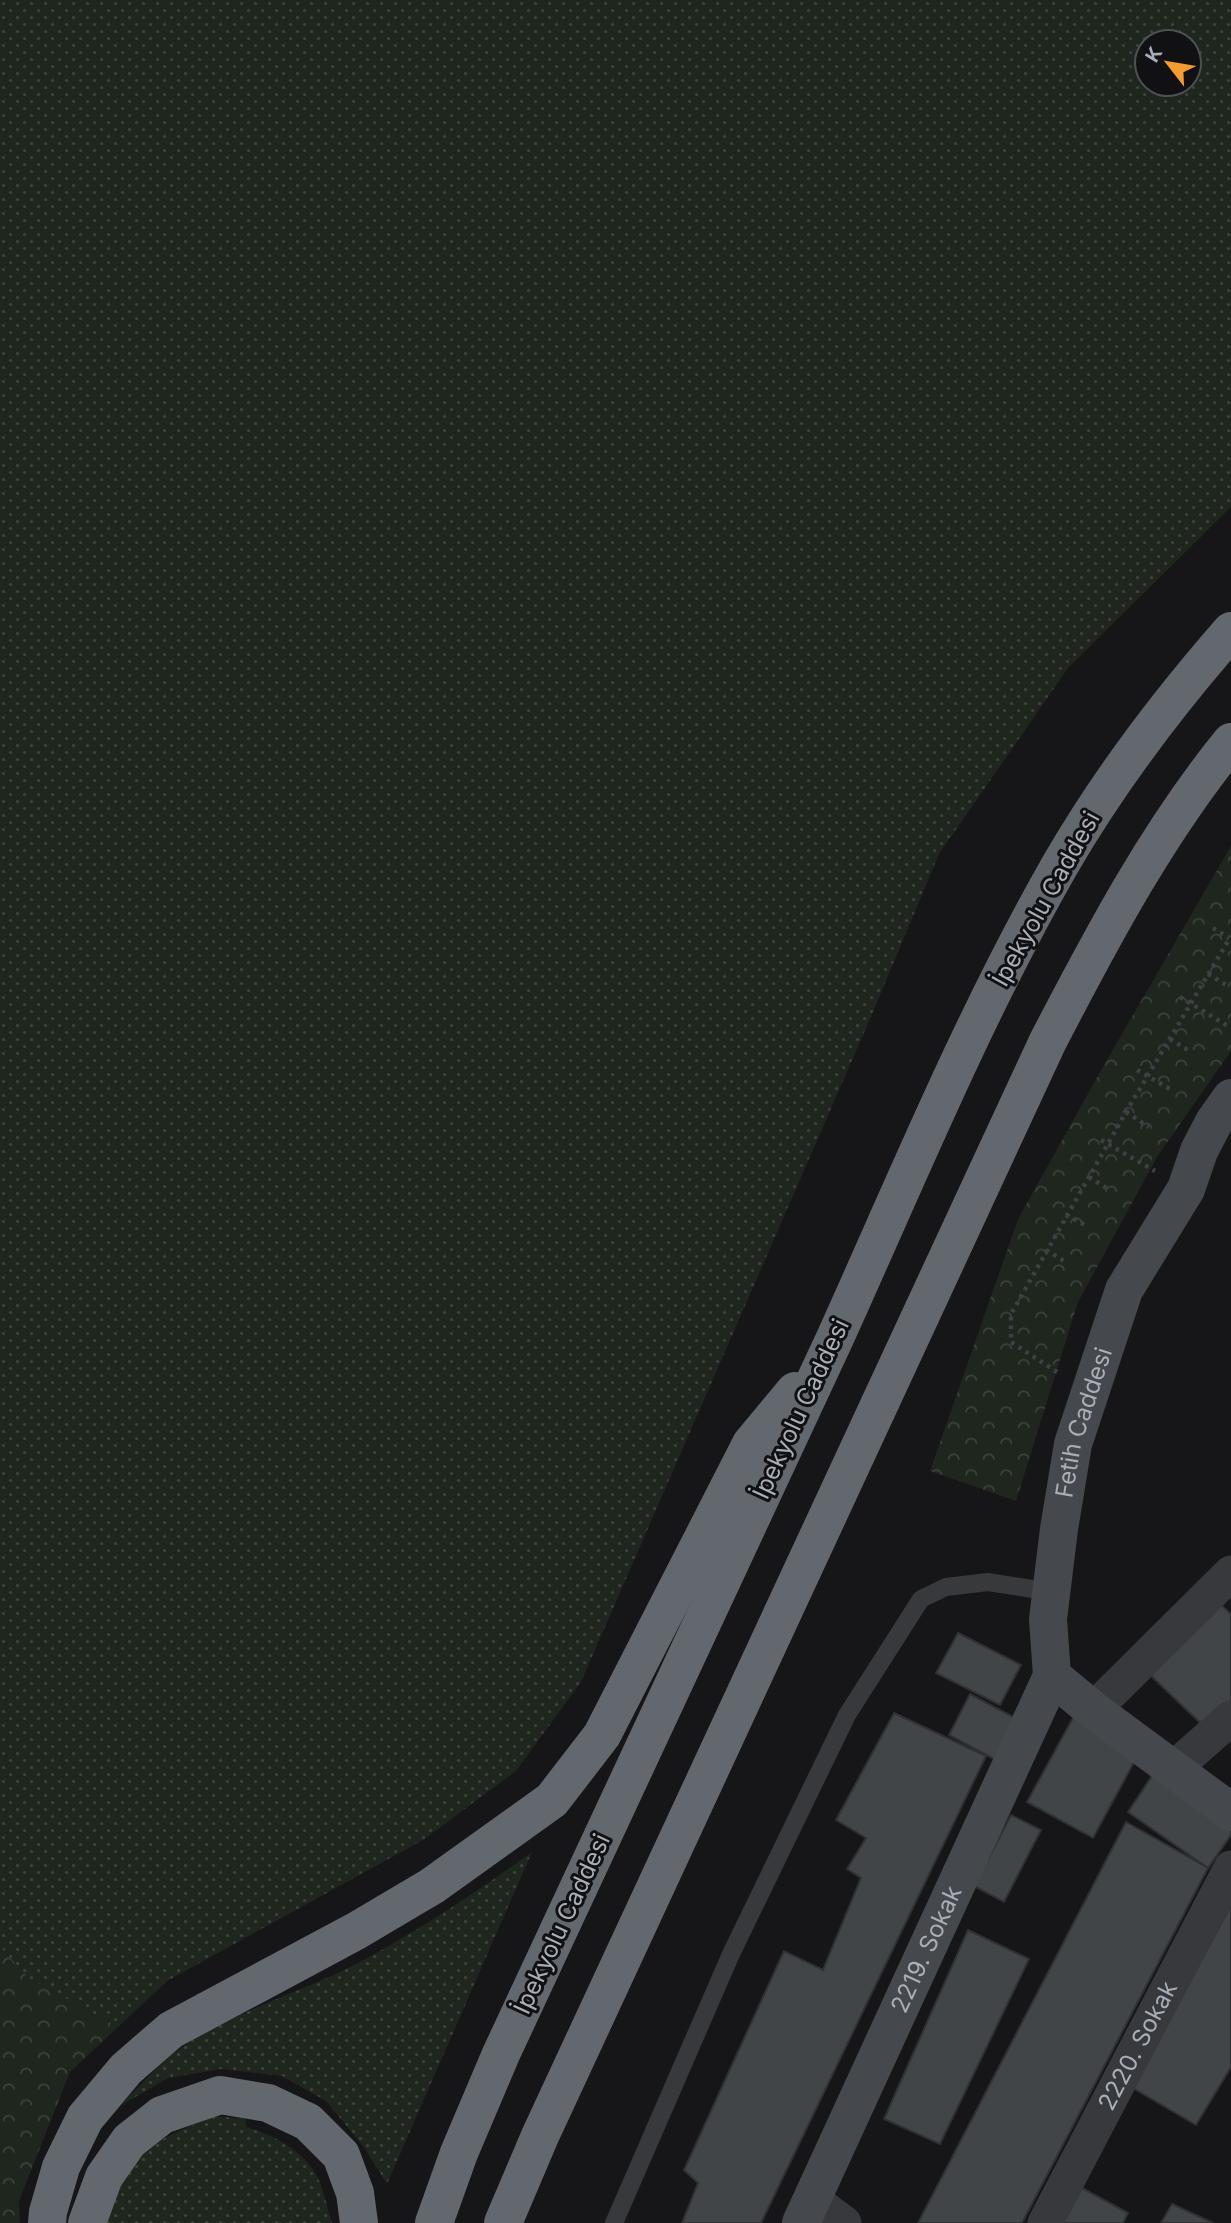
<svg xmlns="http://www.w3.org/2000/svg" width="1231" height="2223" viewBox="0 0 1231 2223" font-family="Inter,sans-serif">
<defs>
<pattern id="grass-dots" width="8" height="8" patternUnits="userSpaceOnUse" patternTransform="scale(1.75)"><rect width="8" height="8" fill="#1e261e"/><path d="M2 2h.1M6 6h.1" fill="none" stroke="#3c433d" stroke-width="1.8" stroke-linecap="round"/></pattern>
<pattern id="forest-crowns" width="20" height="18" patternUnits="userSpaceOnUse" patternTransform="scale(1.75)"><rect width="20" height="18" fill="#1e261e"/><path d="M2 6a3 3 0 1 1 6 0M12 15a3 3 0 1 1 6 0" fill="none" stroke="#3c433d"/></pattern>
</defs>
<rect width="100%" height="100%" fill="#161618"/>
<!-- grass -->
<g fill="url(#grass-dots)" fill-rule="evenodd">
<path d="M0,0H1231V507L1068,668L939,854L870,1019L581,1682L516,1771L423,1840L167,1981L118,2027L30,1979L0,1947ZM1147,42H1189V84H1147Z"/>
<path d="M532,1852L387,2184L363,2146L326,2101L282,2076L221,2069L168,2078L120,2106C134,2092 147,2077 161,2064C213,2017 294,1996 356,1964C418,1931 475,1893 532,1852Z"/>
<path d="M216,2116L246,2119V2127C273,2135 302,2149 317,2176C324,2189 327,2208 332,2223H107L111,2193L141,2150L183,2129Z"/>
</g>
<!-- forest -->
<g fill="url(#forest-crowns)">
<polygon points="1231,846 1231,1051 1157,1157 1078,1302 1016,1501 930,1471 1018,1219 1104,1065"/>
<polygon points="0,1947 30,1979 118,2027 70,2072 19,2201 20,2223 0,2223"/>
</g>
<!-- building -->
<g fill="#424548" stroke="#303134" stroke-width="2">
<polygon points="1219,1603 1231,1614 1231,1714 1212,1734 1150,1675"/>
<polygon points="958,1633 1021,1665 1000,1705 936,1673"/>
<polygon points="970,1694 1015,1718 994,1759 949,1735"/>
<polygon points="894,1713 986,1756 761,2223 682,2223 698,2183 684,2170 784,1951 823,1970 861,1878 847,1869 866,1838 836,1820"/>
<polygon points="1074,1716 1140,1751 1093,1838 1027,1802"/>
<polygon points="1154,1773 1231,1825 1231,1835 1208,1868 1128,1812"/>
<polygon points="1011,1815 1041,1830 1004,1902 974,1886"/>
<polygon points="1126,1822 1208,1868 1022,2223 918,2223"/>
<polygon points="1231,1905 1231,2067 1196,2125 1133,2088"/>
<polygon points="968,1930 1029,1959 940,2144 884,2119"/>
<polygon points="1082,2188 1128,2213 1123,2223 1062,2223"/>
<polygon points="1172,2204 1213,2223 1161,2223"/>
</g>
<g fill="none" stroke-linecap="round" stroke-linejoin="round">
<!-- path -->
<g stroke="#3d4044" stroke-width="4.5" stroke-dasharray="3.5 5" stroke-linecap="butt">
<polyline points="1213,928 1229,938"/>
<polyline points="1208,974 1228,986"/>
<polyline points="1180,997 1231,1028"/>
<polyline points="1170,1039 1191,1052"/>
<polyline points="1137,1070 1170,1089"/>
<polyline points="1126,1112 1149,1127"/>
<polyline points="1101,1140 1155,1171"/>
<polyline points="1089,1177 1108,1189"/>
<polyline points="1066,1215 1085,1225"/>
<polyline points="1046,1250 1064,1261"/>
<polyline points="1057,1372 1011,1342 1011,1314 1126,1112 1231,936"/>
</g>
<!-- lane -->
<polyline stroke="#37393d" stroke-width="18" points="614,2223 731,1954 847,1715 921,1599 946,1587 988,1582 1051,1592"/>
<!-- street -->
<g stroke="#37393d" stroke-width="35">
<polyline points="1093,1710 1231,1573"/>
<polyline points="1172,1770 1231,1718"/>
<polyline points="813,2200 844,2223"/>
<path id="s1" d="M1045,2223L1231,1868"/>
</g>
<!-- secondary -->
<g stroke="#45484d" stroke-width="38">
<polyline points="1052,1676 1093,1710 1231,1812"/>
<path id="s2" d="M801,2223L1052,1676L1048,1619L1059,1529L1073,1444L1124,1290L1186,1189L1199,1151L1214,1122L1231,1098"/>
</g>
<!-- highway -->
<g stroke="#63676e" stroke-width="38">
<polyline points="47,2223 48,2212 61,2167 85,2118 126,2069 171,2030 356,1931 432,1886 552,1800 602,1735 751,1444 795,1391"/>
<polyline points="87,2223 104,2177 129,2141 162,2115 220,2095 268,2103 308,2122 341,2155 355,2193 359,2223"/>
<path d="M434,2223L459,2153L501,2054C612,1815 725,1577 835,1338C907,1179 973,1017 1060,865C1108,782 1168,703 1231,631"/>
<path d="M503,2223L540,2136L1048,1041C1102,937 1157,833 1231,742"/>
</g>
</g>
<g text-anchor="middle" stroke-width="6" stroke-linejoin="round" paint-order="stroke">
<!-- street labels -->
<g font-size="24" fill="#a8afb8" stroke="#111113">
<text transform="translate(1046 899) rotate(-61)" y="8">İpekyolu Caddesi</text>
<text transform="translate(801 1409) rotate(-65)" y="8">İpekyolu Caddesi</text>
<text dy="8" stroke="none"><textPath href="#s2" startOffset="859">Fetih Caddesi</textPath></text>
<text transform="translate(562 1924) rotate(-65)" y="8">İpekyolu Caddesi</text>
<text dy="8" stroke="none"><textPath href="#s2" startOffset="301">2219. Sokak</textPath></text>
<text dy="8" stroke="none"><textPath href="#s1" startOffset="200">2220. Sokak</textPath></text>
</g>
</g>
<!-- north arrow -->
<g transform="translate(1168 63) rotate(301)"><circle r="33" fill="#111113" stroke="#4d5055" stroke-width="2"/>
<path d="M0-5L12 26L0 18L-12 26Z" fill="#f49b32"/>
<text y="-10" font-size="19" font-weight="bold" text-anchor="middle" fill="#a8afb8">K</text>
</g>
</svg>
